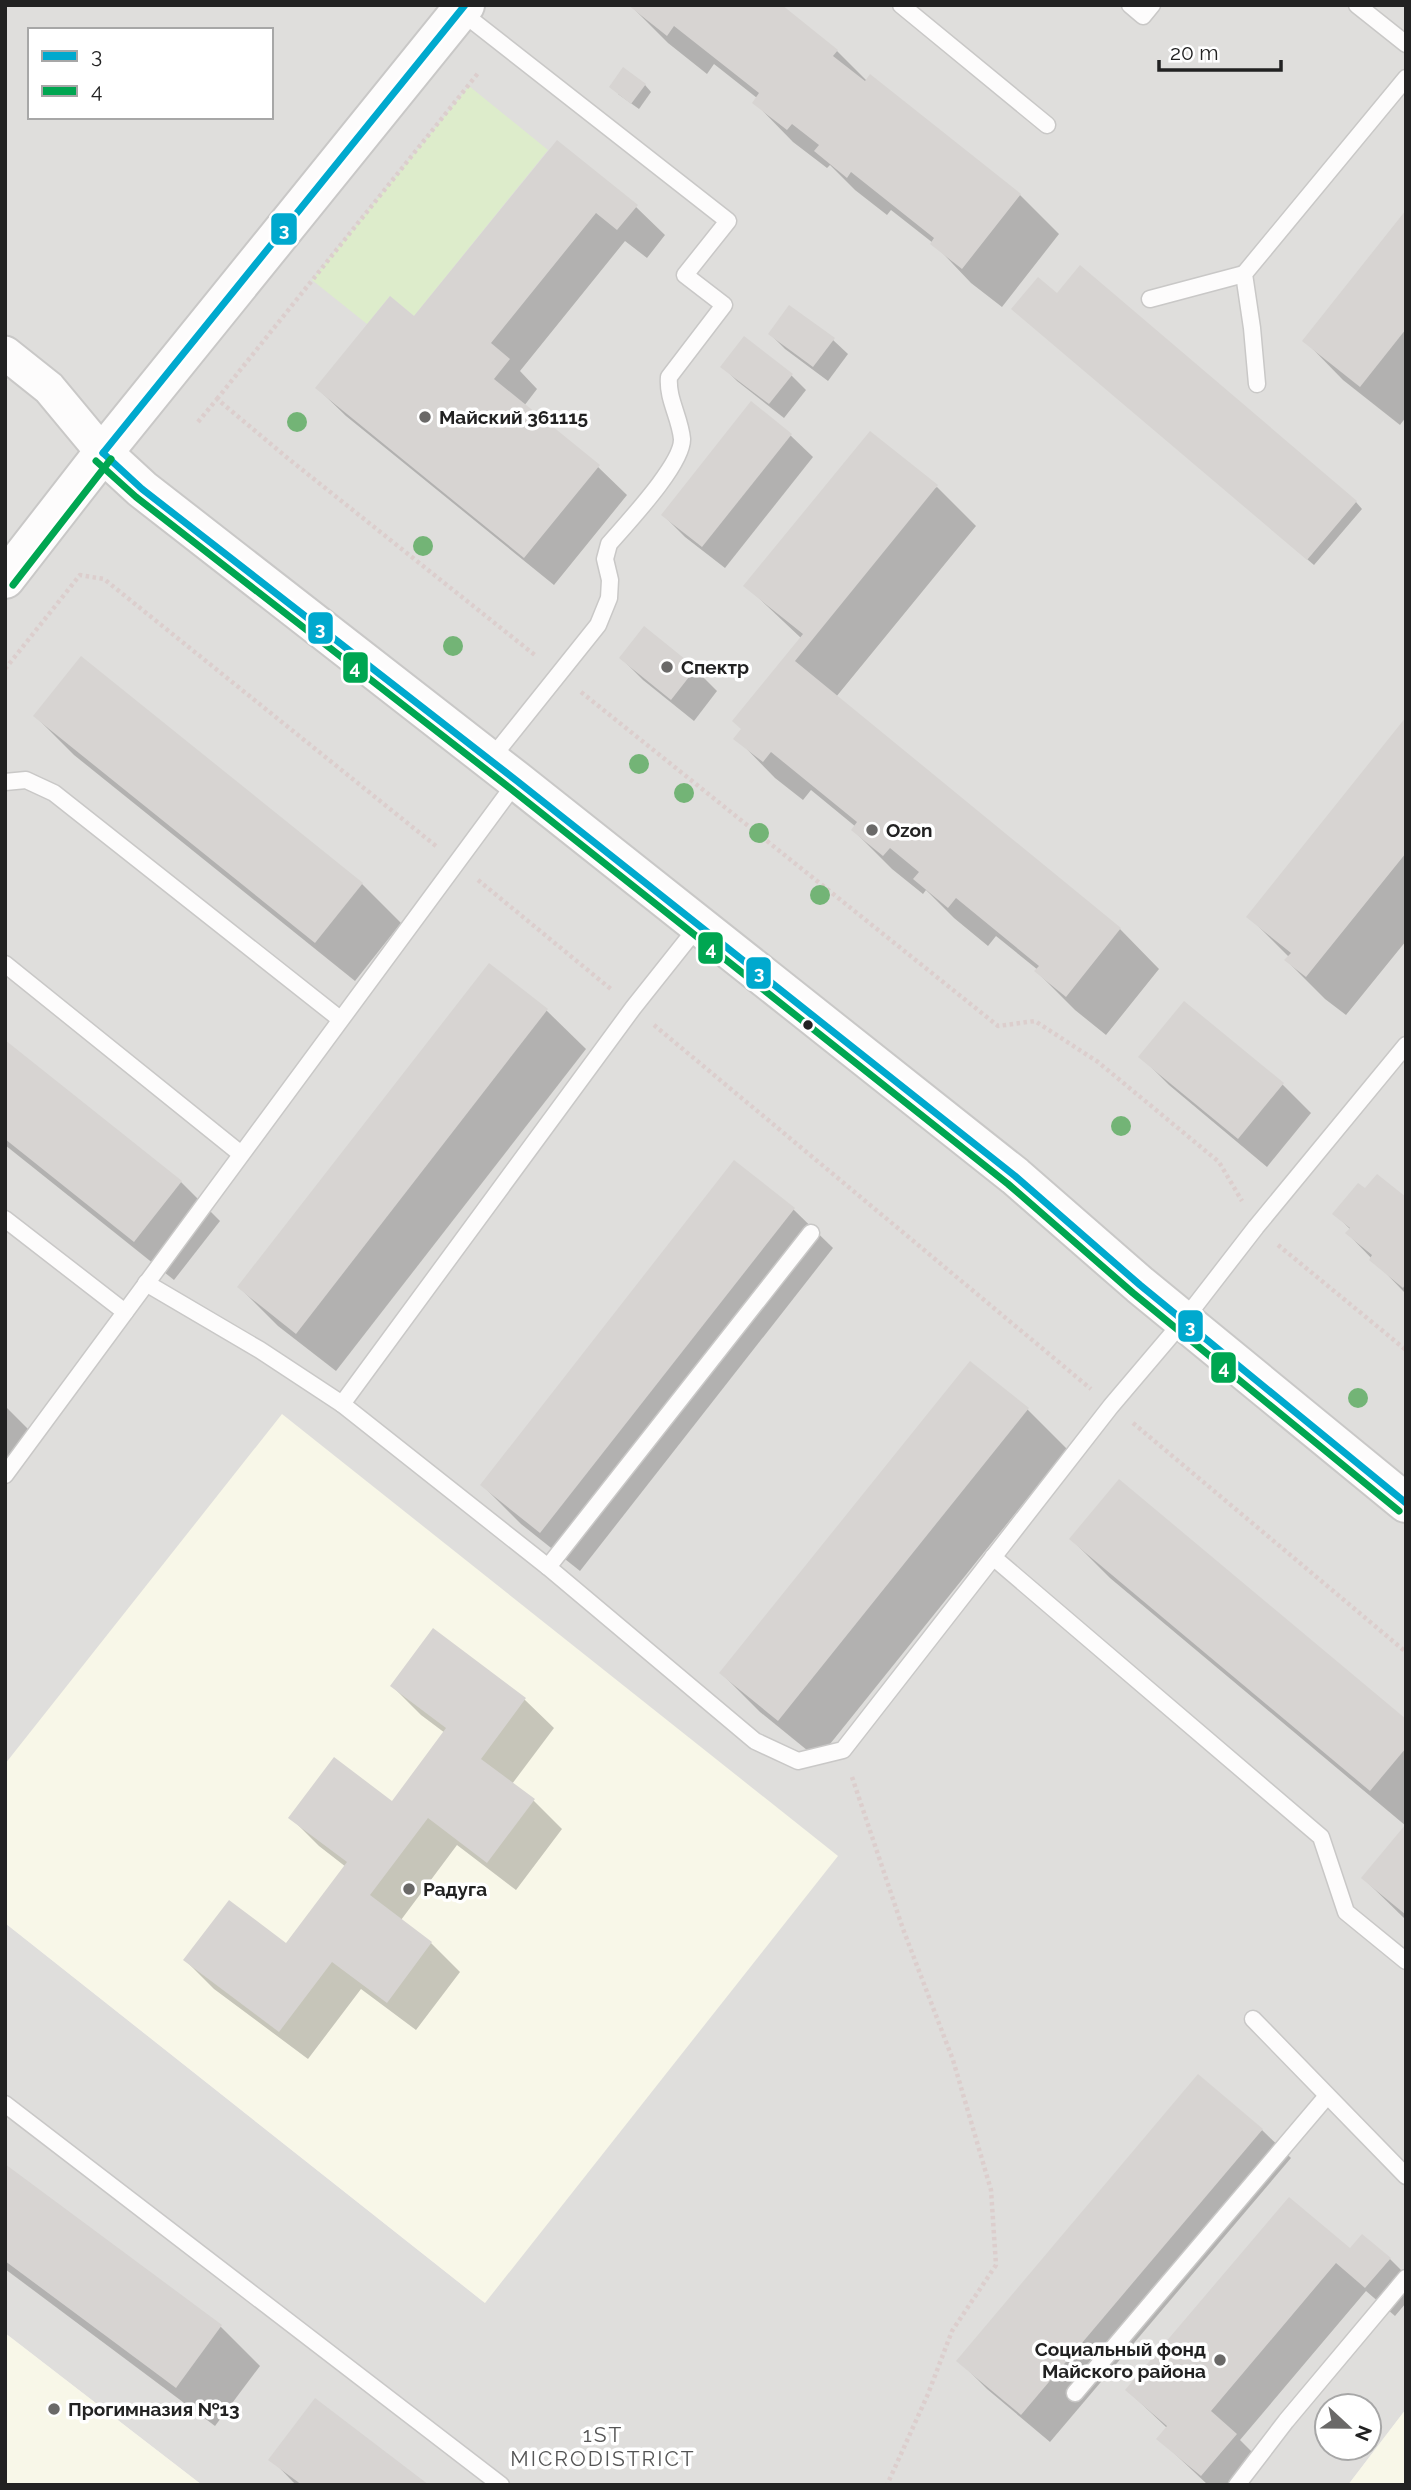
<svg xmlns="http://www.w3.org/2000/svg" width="1411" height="2490" viewBox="0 0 1411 2490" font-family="Raleway,sans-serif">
<rect width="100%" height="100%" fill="#f0eeeb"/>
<!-- residential -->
<path fill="#dfdedc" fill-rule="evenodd" d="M5,5H1406V2409L1348,2485H202L5,2333V1923L485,2303L5,1764ZM30,30H271V117H30ZM1327,2406H1369V2448H1327Z"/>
<!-- education -->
<g fill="#f8f7e8">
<polygon points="282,1414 838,1856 485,2303 5,1923 5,1764"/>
<polygon points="5,2333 202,2485 5,2485"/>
<polygon points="1406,2409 1406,2485 1348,2485"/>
</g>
<!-- grass -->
<polygon fill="#ddeccb" points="469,86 548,150 414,316 390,296 367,324 312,280"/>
<!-- shadow -->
<g fill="#0003">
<polygon points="630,5 837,51 867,81 870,77 1020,195 1059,234 1002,307 971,283 933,243 891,210 887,215 855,190 830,165 827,168 793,142 754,102 757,98 714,64 707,74 668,43"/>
<polygon points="645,85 651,92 639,109 618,94"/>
<polygon points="557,142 636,207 665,235 647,258 625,241 520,371 537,389 524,406 598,467 627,495 554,585 346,416 317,388 415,318"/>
<polygon points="1406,213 1406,417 1400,425 1343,380 1304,340"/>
<polygon points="1021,315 1356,502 1362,509 1314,565"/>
<polygon points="770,334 833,340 848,354 828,381 785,349"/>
<polygon points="723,367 791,375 806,390 784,418 737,381"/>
<polygon points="790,435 813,457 725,568 685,537 663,515"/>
<polygon points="937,487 976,526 836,697 1120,929 1159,969 1106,1035 1075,1010 1036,971 1038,970 996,936 988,946 954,918 926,890 923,894 892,869 853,830 856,827 811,790 803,800 775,778 736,738 801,638 746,586"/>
<polygon points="621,658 695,669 717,691 694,721 643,680"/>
<polygon points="35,716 362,884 401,923 355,981 74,755"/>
<polygon points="1406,720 1406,941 1346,1015 1325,999 1286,960 1289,957 1249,917"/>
<polygon points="1185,1003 1283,1085 1311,1113 1267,1167 1169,1085 1141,1057"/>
<polygon points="546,1010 586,1049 336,1371 278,1326 239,1287"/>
<polygon points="5,1043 181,1182 220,1221 174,1280 5,1145"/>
<polygon points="1365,1191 1406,1199 1406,1294 1347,1233 1350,1229 1335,1214"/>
<polygon points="793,1209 833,1248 580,1571 521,1524 482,1485"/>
<polygon points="970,1363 1028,1410 1067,1449 818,1759 760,1712 721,1673"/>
<polygon points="5,1406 39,1440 5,1484"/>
<polygon points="1071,1539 1406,1721 1406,1826 1110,1578"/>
<polygon points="433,1630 525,1700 554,1728 512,1784 533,1800 562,1829 516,1890 457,1845 401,1920 431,1943 460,1972 416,2030 361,1989 308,2059 214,1989 185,1960 286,1945 346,1867 319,1846 290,1817 392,1803 445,1733 421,1715 392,1686"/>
<polygon points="1406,1826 1406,1920 1363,1878"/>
<polygon points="1262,2130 1291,2158 1050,2442 987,2389 959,2361"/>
<polygon points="5,2166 221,2327 260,2366 215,2426 5,2269"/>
<polygon points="1350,2251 1390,2259 1406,2275 1406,2303 1395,2316 1366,2291 1240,2440 1264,2464 1246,2485 1208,2485 1159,2439 1167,2428 1127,2390"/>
<polygon points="271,2459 426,2485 296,2485"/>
</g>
<!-- building -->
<g fill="#d7d4d2">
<polygon points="628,5 782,5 838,50 833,56 865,81 870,74 1021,194 962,269 930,244 934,238 851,172 847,178 814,151 819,145 792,124 787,130 752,103 759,93 674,26 667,36"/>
<polygon points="623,67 646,84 631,104 609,87"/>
<polygon points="557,140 638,205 617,230 596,213 491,343 510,359 494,379 600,465 524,558 315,388 390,296 414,316"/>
<polygon points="1406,210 1406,329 1360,387 1302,341"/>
<polygon points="1080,265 1357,501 1307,560 1011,309 1038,277 1057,293"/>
<polygon points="789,305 835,338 813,367 768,334"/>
<polygon points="744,336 793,374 769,404 720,367"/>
<polygon points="751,401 792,434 702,547 661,515"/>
<polygon points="870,431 938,485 795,661 1121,928 1066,997 1034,971 1039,966 956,898 948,908 913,879 919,872 890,848 883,856 851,830 857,822 771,752 763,762 733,739 741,729 732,721 803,634 743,586"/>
<polygon points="644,626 696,668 671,700 619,658"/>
<polygon points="81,656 363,883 315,943 33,716"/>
<polygon points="1406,717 1406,853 1306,977 1284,960 1291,953 1246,917"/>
<polygon points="489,963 548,1009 296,1334 237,1287"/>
<polygon points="1184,1001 1284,1083 1238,1139 1138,1057"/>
<polygon points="5,1040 182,1181 134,1242 5,1139"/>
<polygon points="734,1160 795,1208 540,1533 480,1485"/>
<polygon points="1377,1174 1406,1197 1406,1283 1403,1288 1369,1260 1372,1255 1345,1233 1350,1228 1332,1214 1358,1183 1365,1188"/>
<polygon points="970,1361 1029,1408 778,1721 719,1673"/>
<polygon points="1119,1479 1406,1719 1406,1748 1370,1791 1069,1539"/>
<polygon points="433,1628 526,1698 481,1759 535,1799 487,1863 428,1818 370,1895 432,1942 387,2003 332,1962 279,2032 183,1960 229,1900 286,1943 347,1862 288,1818 334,1757 392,1801 446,1728 390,1686"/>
<polygon points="1406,1824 1406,1915 1361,1878"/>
<polygon points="1198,2074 1263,2129 1021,2415 956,2361"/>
<polygon points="5,2164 222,2325 176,2388 5,2261"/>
<polygon points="1289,2197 1350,2248 1362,2234 1391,2258 1365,2288 1336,2263 1211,2411 1237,2434 1201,2476 1156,2439 1167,2426 1125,2390"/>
<polygon points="315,2398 429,2485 302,2485 268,2460"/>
</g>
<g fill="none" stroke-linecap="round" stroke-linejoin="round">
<!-- service casing -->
<g stroke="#c9c8c7" stroke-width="19">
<g id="service">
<polyline points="901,5 1047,125"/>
<polyline points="1130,5 1143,16 1152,5"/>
<polyline points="1357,5 1406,44"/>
<path d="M460,11L728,221L685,275L724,305L669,377C667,399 680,417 682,439C683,464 627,523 609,544L605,559L610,580L609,598L598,625L490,760"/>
<polyline points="1150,299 1244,274"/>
<polyline points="1257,384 1252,328 1244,274 1406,78"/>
<polyline points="5,782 26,780 54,793 340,1019"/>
<polyline points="5,964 241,1154"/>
<polyline points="5,1219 125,1312"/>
<polyline points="146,1283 260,1350 342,1404 548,1567 755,1741 798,1761 843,1750 1111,1406 1184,1320 1256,1227 1406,1045"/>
<polyline points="342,1404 633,1008 699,925"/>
<polyline points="5,1475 517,781"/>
<polyline points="993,1557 1321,1837 1346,1912 1406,1961"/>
<polyline points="548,1567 811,1233"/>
<polyline points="1253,2019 1406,2176"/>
<polyline points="5,2104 501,2485"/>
<polyline points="1075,2393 1327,2096"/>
<polyline points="1237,2485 1286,2421 1406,2278"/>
</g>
</g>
<!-- minor casing -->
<g stroke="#c9c8c7" stroke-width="37">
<polyline id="minor" points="5,353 49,388 103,453"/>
</g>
<!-- tertiary casing -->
<g stroke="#c9c8c7" stroke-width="42">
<g id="tertiary">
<polyline points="103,453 142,489 517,781 1015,1176 1140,1285 1406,1503"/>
<polyline points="5,579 103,453 465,5"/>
</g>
</g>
<!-- path -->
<g stroke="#dccecd" stroke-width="4.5" stroke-dasharray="3.5 3.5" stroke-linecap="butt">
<polyline points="217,399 479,72"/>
<polyline points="198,422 217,399 290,460 536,656"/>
<polyline points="5,669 80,575 104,579 436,846"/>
<polyline points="581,692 998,1026 1035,1021 1098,1062 1219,1162 1242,1201"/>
<polyline points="478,880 612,990"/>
<polyline points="654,1025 1091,1389"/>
<polyline points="1278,1245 1406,1350"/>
<polyline points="1133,1423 1406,1652"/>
<polyline points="852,1777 903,1929 953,2060 991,2190 996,2265 952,2331 928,2394 887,2485"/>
</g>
<!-- service -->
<use href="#service" stroke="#fdfcfc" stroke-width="16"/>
<!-- minor -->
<use href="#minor" stroke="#fdfcfc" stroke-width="33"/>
<!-- tertiary -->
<use href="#tertiary" stroke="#fdfcfc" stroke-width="38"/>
<!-- bus-1 casing -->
<g stroke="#fff" stroke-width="12">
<g id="bus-1">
<polyline points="103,453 142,489 517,781 1015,1176 1140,1285 1406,1503"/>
<polyline points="103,453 465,5"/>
</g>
</g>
<!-- bus-2 casing -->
<g stroke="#fff" stroke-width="12">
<g id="bus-2">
<polyline points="96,461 136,497 511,789 1008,1184 1133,1293 1399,1511"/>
<polyline points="13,585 111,459"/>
</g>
</g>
<!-- bus-1 -->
<use href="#bus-1" stroke="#00a9ce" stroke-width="7"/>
<!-- bus-2 -->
<use href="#bus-2" stroke="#00a651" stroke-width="7"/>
</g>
<!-- trees -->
<g fill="#73b476">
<circle cx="297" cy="422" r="10"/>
<circle cx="423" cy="546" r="10"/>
<circle cx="453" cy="646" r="10"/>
<circle cx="639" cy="764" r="10"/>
<circle cx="684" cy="793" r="10"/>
<circle cx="759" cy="833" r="10"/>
<circle cx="820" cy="895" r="10"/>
<circle cx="1121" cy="1126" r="10"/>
<circle cx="1358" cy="1398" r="10"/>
</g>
<!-- markers -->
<g fill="#6a6968" stroke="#fff" stroke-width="2.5">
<circle cx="425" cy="417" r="7"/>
<circle cx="667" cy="667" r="7"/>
<circle cx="872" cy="830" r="7"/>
<circle cx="409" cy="1889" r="7"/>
<circle cx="1220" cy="2360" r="7"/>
<circle cx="54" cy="2409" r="7"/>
</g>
<circle fill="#222" stroke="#fff" stroke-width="2.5" cx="808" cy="1025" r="6"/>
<g text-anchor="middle" stroke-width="7" stroke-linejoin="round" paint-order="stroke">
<!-- poi labels -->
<g font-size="19" font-weight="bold" fill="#222" stroke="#fff" text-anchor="start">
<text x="439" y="424">Майский 361115</text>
<text x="681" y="674">Спектр</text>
<text x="886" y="837">Ozon</text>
<text x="423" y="1896">Радуга</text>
<text x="1206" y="2356" text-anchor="end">Социальный фонд<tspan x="1206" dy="22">Майского района</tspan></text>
<text x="68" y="2416">Прогимназия №13</text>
</g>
<!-- neighbourhood labels -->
<g font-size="21" letter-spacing="2" fill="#555" stroke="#fff">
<text x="603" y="2442">1ST<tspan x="603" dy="24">MICRODISTRICT</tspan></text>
</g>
</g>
<g stroke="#fff" stroke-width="2.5">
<rect x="270" y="212" width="28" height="34" rx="7" fill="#00a9ce"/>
<rect x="307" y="611" width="27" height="34" rx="7" fill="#00a9ce"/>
<rect x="342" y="651" width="27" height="33" rx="7" fill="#00a651"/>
<rect x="697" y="931" width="27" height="34" rx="7" fill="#00a651"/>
<rect x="745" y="956" width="27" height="34" rx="7" fill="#00a9ce"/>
<rect x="1177" y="1309" width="27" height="34" rx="7" fill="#00a9ce"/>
<rect x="1210" y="1351" width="27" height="33" rx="7" fill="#00a651"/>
</g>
<g font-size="19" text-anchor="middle" font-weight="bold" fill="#fff">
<text x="284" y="236">3</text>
<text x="320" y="635">3</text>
<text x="355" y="674">4</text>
<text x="711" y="955">4</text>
<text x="759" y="979">3</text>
<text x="1190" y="1333">3</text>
<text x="1224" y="1374">4</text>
</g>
<!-- border -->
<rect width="1411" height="2490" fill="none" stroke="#222222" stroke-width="14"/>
<!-- legend -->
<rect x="28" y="28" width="245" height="91" fill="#ffffff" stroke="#a7a7a7" stroke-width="2"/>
<rect x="42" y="51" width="35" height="10" fill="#00a9ce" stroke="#a7a7a7" stroke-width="2"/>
<text x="91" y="63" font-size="21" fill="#222222">3</text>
<rect x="42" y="86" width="35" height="10" fill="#00a651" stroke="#a7a7a7" stroke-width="2"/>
<text x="91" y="98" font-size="21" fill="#222222">4</text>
<!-- north arrow -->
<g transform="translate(1348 2427) rotate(112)"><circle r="33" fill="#ffffff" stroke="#a7a7a7" stroke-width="2"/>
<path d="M0-5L12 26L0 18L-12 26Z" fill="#6a6968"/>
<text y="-10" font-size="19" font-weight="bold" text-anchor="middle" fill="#222222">N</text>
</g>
<!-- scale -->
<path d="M1159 60v10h122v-10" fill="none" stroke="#222222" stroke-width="3.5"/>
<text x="1170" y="60" font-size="21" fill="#222222" stroke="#ffffff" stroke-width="5" paint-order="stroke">20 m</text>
</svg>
